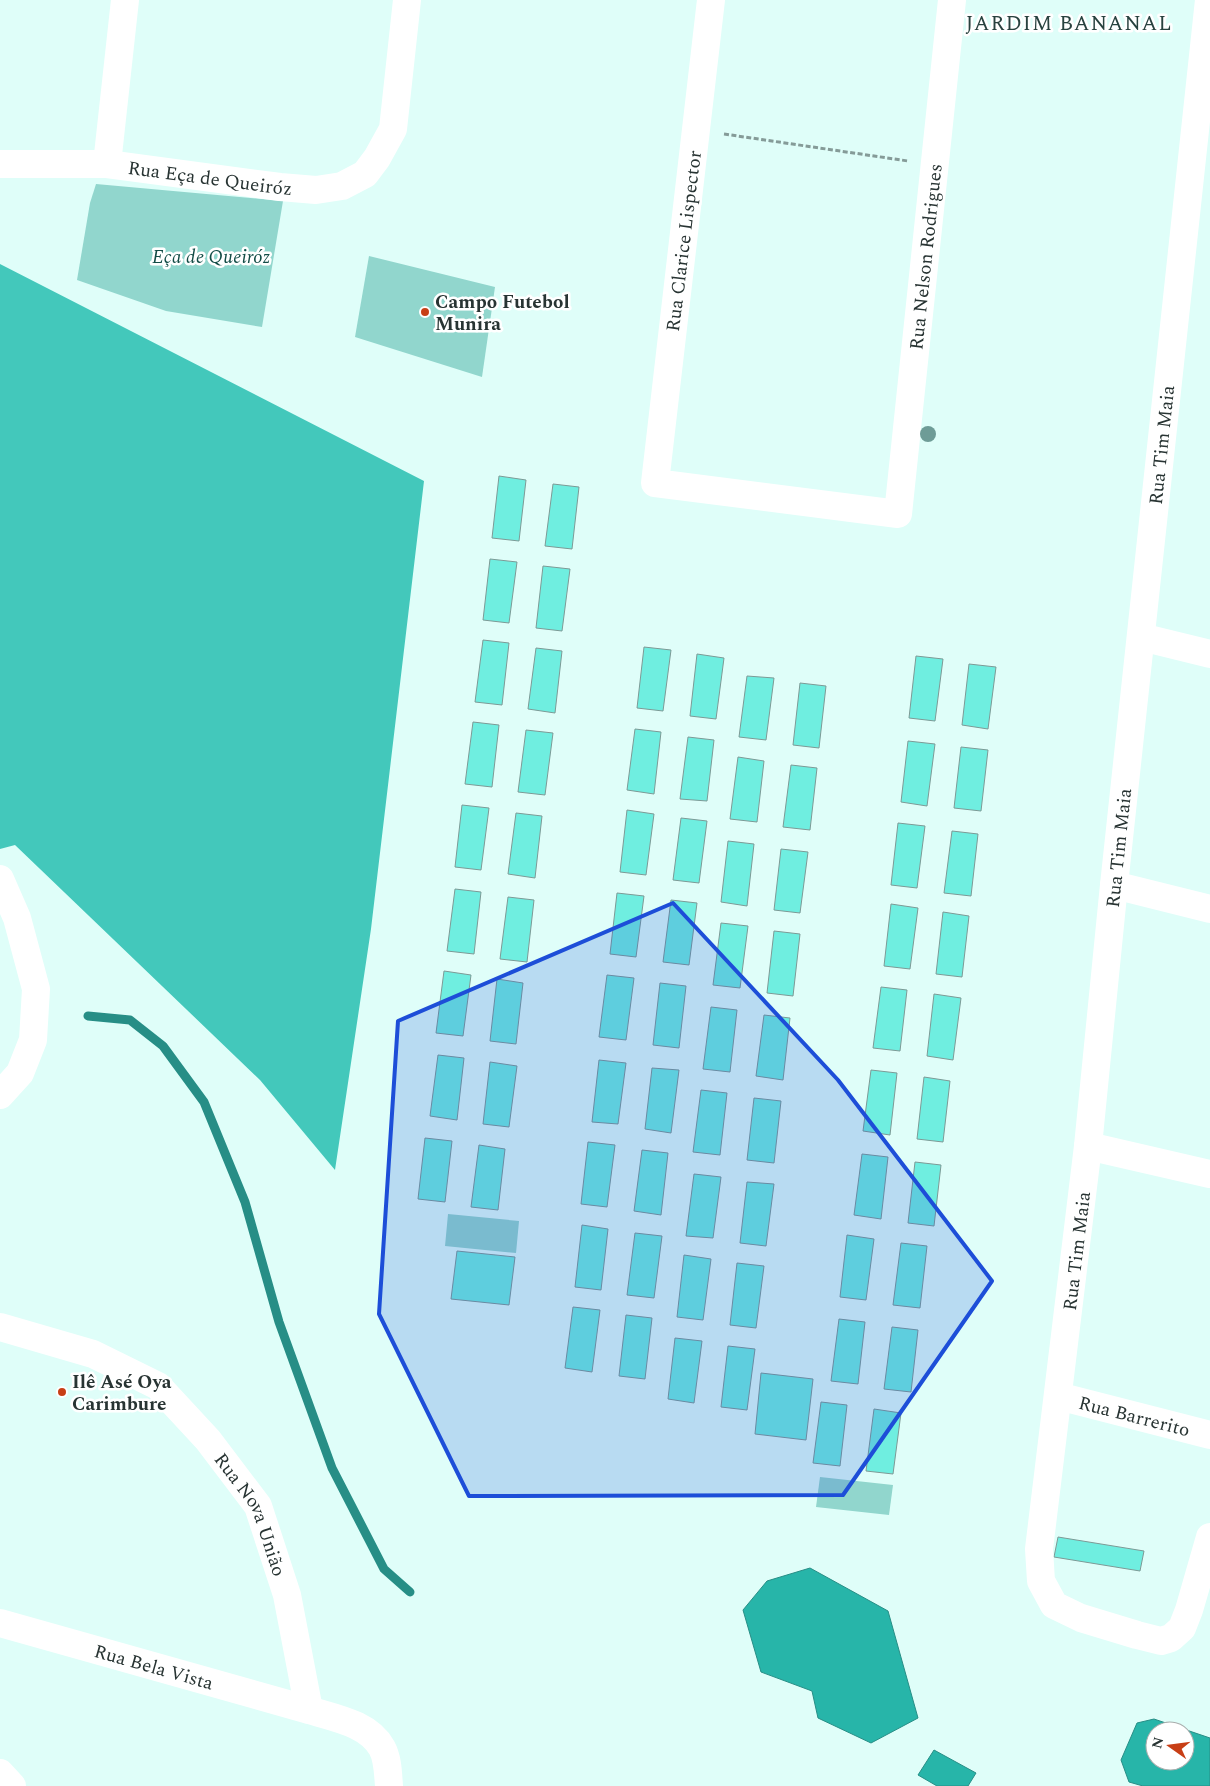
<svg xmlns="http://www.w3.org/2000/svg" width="1210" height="1786" viewBox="0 0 1210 1786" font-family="Spectral,serif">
<rect width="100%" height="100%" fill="#dffef9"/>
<!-- green -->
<g fill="#91d6cd">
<polygon points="96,184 283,201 262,327 166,311 77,280 90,203"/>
<polygon points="369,256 495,287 482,377 355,337"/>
<polygon points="448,1214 519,1221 516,1253 445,1246"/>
<polygon points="820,1477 893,1485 889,1515 816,1507"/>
</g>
<!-- forest -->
<polygon fill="#43c8bb" points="0,264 424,481 371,929 335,1170 260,1080 15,845 0,849"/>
<!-- water -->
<g fill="#27b5a9" stroke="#278e86" fill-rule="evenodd">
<polygon points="810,1568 888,1611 918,1718 871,1743 818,1718 812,1691 761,1672 743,1610 767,1581"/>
<path d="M1154,1719L1210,1738V1786H1143L1129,1782L1121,1760L1137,1723ZM1155,1731H1185V1761H1155Z"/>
<polygon points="934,1750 976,1773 968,1786 937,1786 918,1775"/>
</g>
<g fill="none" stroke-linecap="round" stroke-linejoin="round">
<!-- stream -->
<polyline stroke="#278e86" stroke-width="9" points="88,1016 130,1020 163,1046 204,1102 245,1202 279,1322 332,1468 384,1569 410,1592"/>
</g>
<!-- building -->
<g fill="#6feee0" stroke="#7d9a96">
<polygon points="499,476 526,480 519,541 492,538"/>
<polygon points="553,484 579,487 572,549 545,546"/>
<polygon points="490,559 517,562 509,623 483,620"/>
<polygon points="543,566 570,569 562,631 536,628"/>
<polygon points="483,640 509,643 502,705 475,702"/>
<polygon points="644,647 671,650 663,711 637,708"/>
<polygon points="536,648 562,651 555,713 528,709"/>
<polygon points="697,654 724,658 716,719 690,716"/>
<polygon points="916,656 943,659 935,721 909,718"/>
<polygon points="969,664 996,667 988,729 962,725"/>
<polygon points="747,676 774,678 766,740 739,737"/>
<polygon points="800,683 826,686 819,748 793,745"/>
<polygon points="473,722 499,725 492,787 465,784"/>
<polygon points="635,729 661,732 654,794 627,790"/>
<polygon points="526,730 553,733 545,795 518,792"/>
<polygon points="688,737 714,740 707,801 680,799"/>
<polygon points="908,741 935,744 927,806 901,802"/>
<polygon points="961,747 988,750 981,811 954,808"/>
<polygon points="738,757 764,761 757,822 730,819"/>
<polygon points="791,765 817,768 810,830 783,827"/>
<polygon points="462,805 489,808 481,870 455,867"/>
<polygon points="627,810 654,814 646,875 620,872"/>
<polygon points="516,813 542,816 535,878 508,874"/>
<polygon points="681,818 707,821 699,883 673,880"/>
<polygon points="898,823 925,826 917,888 891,885"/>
<polygon points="952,831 978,834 971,896 944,893"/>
<polygon points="728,841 754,844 747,906 721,902"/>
<polygon points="781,849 808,852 800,913 774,910"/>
<polygon points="455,889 481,892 474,954 447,951"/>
<polygon points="617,893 644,896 636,957 610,954"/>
<polygon points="508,897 534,900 527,962 500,959"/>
<polygon points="671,900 697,903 689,965 663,962"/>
<polygon points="891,904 918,908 910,969 884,966"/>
<polygon points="943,912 969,916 962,977 936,974"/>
<polygon points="721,923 748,926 740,988 713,985"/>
<polygon points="774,931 800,934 793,996 767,993"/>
<polygon points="444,971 471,975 463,1036 436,1033"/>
<polygon points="607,975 634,978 626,1040 599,1037"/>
<polygon points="497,979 523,983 516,1044 490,1041"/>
<polygon points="660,983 686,986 679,1048 653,1045"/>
<polygon points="881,987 907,990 900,1051 873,1048"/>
<polygon points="934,994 961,998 953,1060 927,1056"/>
<polygon points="711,1007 737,1010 730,1072 703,1069"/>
<polygon points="764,1015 790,1018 783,1080 756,1076"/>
<polygon points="438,1055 464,1058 457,1120 430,1116"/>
<polygon points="599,1060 626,1063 618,1124 592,1122"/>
<polygon points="490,1062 517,1066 509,1127 483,1124"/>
<polygon points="652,1068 679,1070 671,1133 645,1129"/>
<polygon points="871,1070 897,1073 890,1135 863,1131"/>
<polygon points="924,1077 950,1081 943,1142 917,1139"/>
<polygon points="701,1090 727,1093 720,1155 693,1152"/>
<polygon points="754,1098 781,1101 774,1163 747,1160"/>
<polygon points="425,1138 452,1141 445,1202 418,1199"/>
<polygon points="588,1142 615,1145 607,1207 581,1204"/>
<polygon points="479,1145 505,1149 498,1210 471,1207"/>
<polygon points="642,1150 668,1153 661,1215 634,1211"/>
<polygon points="862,1154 888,1157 881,1219 854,1215"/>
<polygon points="915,1162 941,1165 934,1226 908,1223"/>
<polygon points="694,1174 721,1177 713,1238 686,1236"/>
<polygon points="747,1182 774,1184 766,1246 740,1243"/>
<polygon points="582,1225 608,1229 601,1290 575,1287"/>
<polygon points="635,1233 662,1236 654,1298 627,1295"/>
<polygon points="847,1235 874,1239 866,1300 840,1297"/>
<polygon points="901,1243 927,1246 920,1308 893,1305"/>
<polygon points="457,1251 515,1257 509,1305 451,1299"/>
<polygon points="684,1255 711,1259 703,1320 677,1317"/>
<polygon points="737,1263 764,1266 756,1328 730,1325"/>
<polygon points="573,1307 600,1310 592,1372 565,1368"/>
<polygon points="626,1315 652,1318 645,1379 619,1376"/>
<polygon points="839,1319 865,1322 858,1384 831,1381"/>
<polygon points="892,1327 918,1330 911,1392 884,1389"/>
<polygon points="675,1338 702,1341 694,1403 668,1399"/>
<polygon points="728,1346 755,1349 747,1410 721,1407"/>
<polygon points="761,1373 813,1379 806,1440 755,1434"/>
<polygon points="821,1402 847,1405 840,1466 813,1463"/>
<polygon points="874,1409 901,1413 893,1474 866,1471"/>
<polygon points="1058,1537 1144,1551 1140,1571 1054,1557"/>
</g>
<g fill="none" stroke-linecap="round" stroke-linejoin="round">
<!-- path -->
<polyline stroke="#859b98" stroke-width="3" stroke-dasharray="5 2.5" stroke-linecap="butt" points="724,134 908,161"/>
<!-- minor -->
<g stroke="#fff" stroke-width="28">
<path id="s1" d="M711,0L655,483L898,514L952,0"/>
<polyline points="1209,0 1114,885 1088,1146 1039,1549 1041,1581 1054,1605 1081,1618 1137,1635 1161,1641 1171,1638 1182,1628 1189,1610 1210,1537"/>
<path id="s2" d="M0,164H107L280,187L316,190L342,186L365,174L377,158L393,129L407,0"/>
<polyline points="107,164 125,0"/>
<polyline points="1141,637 1210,654"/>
<polyline points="0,879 17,918 36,989 33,1040 20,1073 0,1095"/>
<polyline points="1114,885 1210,909"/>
<polyline points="1088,1146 1210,1174"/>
<path id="s3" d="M0,1327L93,1354L158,1386L208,1440L258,1506L287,1595L309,1710"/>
<path id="s4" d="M1058,1396L1210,1435"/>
<path id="s5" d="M0,1623L309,1710C334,1718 368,1723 382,1748C388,1759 388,1774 389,1786"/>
<polyline points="0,1773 12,1786"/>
</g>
</g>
<!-- trees -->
<circle fill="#6e9c97" cx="928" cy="434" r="8"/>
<!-- marked area -->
<path fill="#1d4ed8" fill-opacity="0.2" stroke="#1d4ed8" stroke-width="4" stroke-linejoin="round" d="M673,903L838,1080L992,1281L843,1495L469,1496L379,1314L398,1021Z"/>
<!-- markers -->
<g fill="#c83f16" stroke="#fff" stroke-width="2">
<circle cx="425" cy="312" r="5"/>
<circle cx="62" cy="1392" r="5"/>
</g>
<g text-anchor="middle" stroke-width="5" stroke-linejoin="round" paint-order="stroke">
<!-- street labels -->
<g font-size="19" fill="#283433" stroke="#fff">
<text dy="7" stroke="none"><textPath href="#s2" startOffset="211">Rua Eça de Queiróz</textPath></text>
<text transform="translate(683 241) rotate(-83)" y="7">Rua Clarice Lispector</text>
<text dy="7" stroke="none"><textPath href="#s1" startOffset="990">Rua Nelson Rodrigues</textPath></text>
<text transform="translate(1161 445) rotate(-84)" y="7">Rua Tim Maia</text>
<text transform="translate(1118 848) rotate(-84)" y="7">Rua Tim Maia</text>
<text transform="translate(1076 1251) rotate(-83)" y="7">Rua Tim Maia</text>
<text dy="7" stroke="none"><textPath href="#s4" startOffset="79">Rua Barrerito</textPath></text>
<text dy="7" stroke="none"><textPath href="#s3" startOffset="330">Rua Nova União</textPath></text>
<text dy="7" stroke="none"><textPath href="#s5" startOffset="160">Rua Bela Vista</textPath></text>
</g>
<!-- park labels -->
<g font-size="19" font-style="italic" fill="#124c46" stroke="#fff">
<text x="211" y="263">Eça de Queiróz</text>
</g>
<!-- poi labels -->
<g font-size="19" font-weight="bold" fill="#283433" stroke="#fff" text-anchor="start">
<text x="435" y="308">Campo Futebol<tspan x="435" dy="22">Munira</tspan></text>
<text x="72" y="1388">Ilê Asé Oya<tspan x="72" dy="22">Carimbure</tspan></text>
</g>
<!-- quarter labels -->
<g font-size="21" letter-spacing="1" fill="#28423f" stroke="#fff">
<text x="1069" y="30">JARDIM BANANAL</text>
</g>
</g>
<!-- north arrow -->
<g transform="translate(1170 1746) rotate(284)"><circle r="24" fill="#ffffff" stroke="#a9aead"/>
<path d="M0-4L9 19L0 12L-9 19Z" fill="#c83f16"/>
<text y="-8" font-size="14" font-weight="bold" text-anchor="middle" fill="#283433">N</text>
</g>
</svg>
